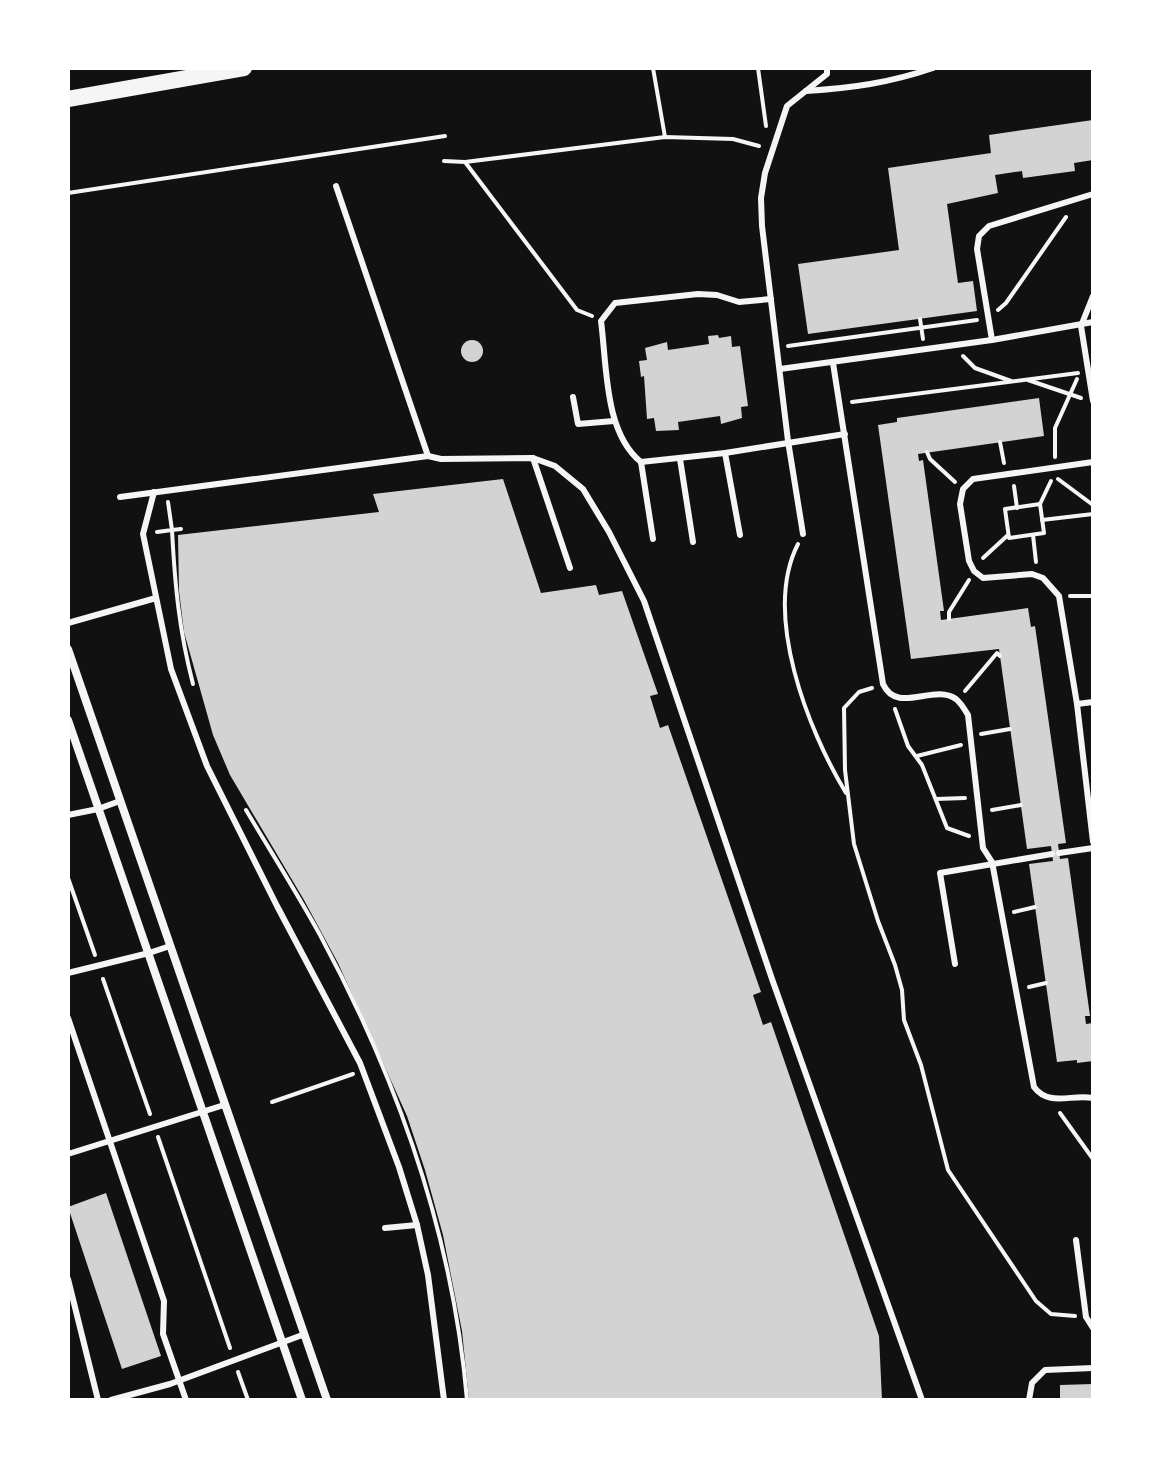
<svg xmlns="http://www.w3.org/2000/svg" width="1161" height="1468" viewBox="0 0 1161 1468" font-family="'Open Sans',sans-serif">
<rect width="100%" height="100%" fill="#111"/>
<!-- building -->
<g fill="#d3d3d3">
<polygon points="1093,120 1093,160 1074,163 1075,171 1023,178 1022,171 995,175 998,193 947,204 958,283 973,281 977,311 808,334 798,264 899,250 888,168 991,153 989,135"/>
<polygon points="718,335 719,338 731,336 732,347 740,346 748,406 741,407 742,418 721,424 720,416 678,422 679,430 656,431 654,418 647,419 644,376 641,377 639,361 647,360 645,348 667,342 668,350 709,344 708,336"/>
<circle cx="472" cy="351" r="11"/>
<polygon points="1039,398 1044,436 918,454 919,461 923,460 944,611 940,611 941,620 1028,608 1031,627 1035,626 1066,843 1058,844 1060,859 1068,858 1090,1016 1085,1016 1086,1024 1093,1023 1093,1061 1077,1063 1077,1060 1057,1062 1029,864 1053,861 1051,846 1027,849 999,649 911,659 878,425 897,422 897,418"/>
<polygon points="503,479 541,593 596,585 599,595 622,591 658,694 650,696 660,728 668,725 761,992 753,995 763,1025 771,1022 879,1336 882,1400 469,1400 462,1331 443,1235 425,1170 407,1116 338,963 304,900 230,775 213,735 184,632 179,591 178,535 379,512 373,494"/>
<polygon points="106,1193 161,1356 122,1369 68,1207"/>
<polygon points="1093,1384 1093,1400 1060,1400 1060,1385"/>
</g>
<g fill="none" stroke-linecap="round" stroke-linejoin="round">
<!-- path -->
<g stroke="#f5f5f5" stroke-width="4">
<polyline points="653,68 665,137"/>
<polyline points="758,68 766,126"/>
<polyline points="444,161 465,162 665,137 733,139 759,146"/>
<polyline points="465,162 577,310 592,316"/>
<polyline points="68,193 445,136"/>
<polyline points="998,310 1006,303 1066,217"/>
<polyline points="920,319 923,339"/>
<polyline points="788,346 977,320"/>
<polyline points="963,356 975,368 1011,381"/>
<polyline points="1028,380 1081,398"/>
<polyline points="852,402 1078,373"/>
<polyline points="1000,442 1004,463"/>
<polyline points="927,452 930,459 955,482"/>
<polyline points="1055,457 1055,428 1077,379"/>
<polyline points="1058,479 1093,505"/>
<polyline points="1014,486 1017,508"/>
<polyline points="1040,504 1051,481"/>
<polygon points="1040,504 1044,533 1009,538 1005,509"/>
<polyline points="1042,520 1093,514"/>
<path d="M181,529L172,530C175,586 179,630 193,684"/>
<polyline points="157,532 172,530 168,502"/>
<polyline points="1033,535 1036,562"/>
<path d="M798,544C762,614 808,730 846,793"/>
<polyline points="983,558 1008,535"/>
<polyline points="1070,596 1093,596"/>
<polyline points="949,619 949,612 969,580"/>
<polyline points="872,688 859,692 844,708 845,770 854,844 878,921 895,965 902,990 904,1020 921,1065 948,1170 1036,1301 1051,1314 1075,1316"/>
<polyline points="965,691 997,653 1000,656"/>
<polyline points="895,709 908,746 922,765 947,828 969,836"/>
<polyline points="981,734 1010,729"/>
<polyline points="917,756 961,745"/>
<polyline points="936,799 965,798"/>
<path d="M246,810C271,852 297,893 320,935C398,1080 453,1236 467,1400"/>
<polyline points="992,810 1021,805"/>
<polyline points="68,878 95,955"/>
<polyline points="1014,912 1035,907"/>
<polyline points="103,979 150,1114"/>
<polyline points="1029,987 1046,983"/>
<polyline points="272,1102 353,1074"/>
<polyline points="1060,1113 1093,1159"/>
<polyline points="158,1137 230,1348"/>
<polyline points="238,1372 248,1400"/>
</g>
<!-- service -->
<g stroke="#f5f5f5" stroke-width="6">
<path d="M806,91C852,88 889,83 933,68"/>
<polyline points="336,186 428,456"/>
<polyline points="1093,296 1081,326 1093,401"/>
<path d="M771,299L739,302L717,295L698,294L615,303L601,321C607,366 604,432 641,462L725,453L845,434"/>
<polyline points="992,340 977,249 979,236 989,226 1093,194"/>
<path d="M833,363L883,684C897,715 934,683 956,699C961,703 965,710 968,715L983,848L992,862L1034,1087C1049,1107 1071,1094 1093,1098"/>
<polyline points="780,369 992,340 1093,322"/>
<polyline points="573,397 578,424 614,421"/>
<polyline points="725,453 740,535"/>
<polyline points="533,458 570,568"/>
<polyline points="680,459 693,542"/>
<polyline points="641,462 653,539"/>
<polyline points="1093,462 973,479 963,489 960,504 969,561 974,571 983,578 1032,574 1043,578 1059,596 1077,704 1093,842"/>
<polyline points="154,492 143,534 171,669 207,766 277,906 360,1063 399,1167 417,1225 428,1275 444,1400"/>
<polyline points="120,497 428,456 441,459 533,458 555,466 583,489 609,532 644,601 772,979 922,1400"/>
<polyline points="803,534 788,441 762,226 761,198 765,173 787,106 827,74 827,68"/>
<polyline points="68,623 156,598"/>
<polyline points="1077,704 1093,702"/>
<polyline points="68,815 98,809 120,801"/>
<polyline points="1059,853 1093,848"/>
<polyline points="955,964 940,873 1052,854"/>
<polyline points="68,973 149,953 170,946"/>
<polyline points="68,1018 164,1301 163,1334 186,1400"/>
<polyline points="68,1154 224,1105"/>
<polyline points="385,1228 417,1225"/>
<polyline points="1076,1240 1086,1317 1093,1328"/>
<polyline points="68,1279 98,1400"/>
<polyline points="111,1400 170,1384 305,1334"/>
<polyline points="1029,1400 1032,1383 1045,1370 1093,1368"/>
</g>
<!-- minor -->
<g stroke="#f5f5f5" stroke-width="8">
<polyline points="68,649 327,1400"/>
<polyline points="68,720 302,1400"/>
</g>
<!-- secondary -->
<polyline stroke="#f5f5f5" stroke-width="16" points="68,99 244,68"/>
</g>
<!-- border -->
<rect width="1161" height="1468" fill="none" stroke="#ffffff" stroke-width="140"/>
</svg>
